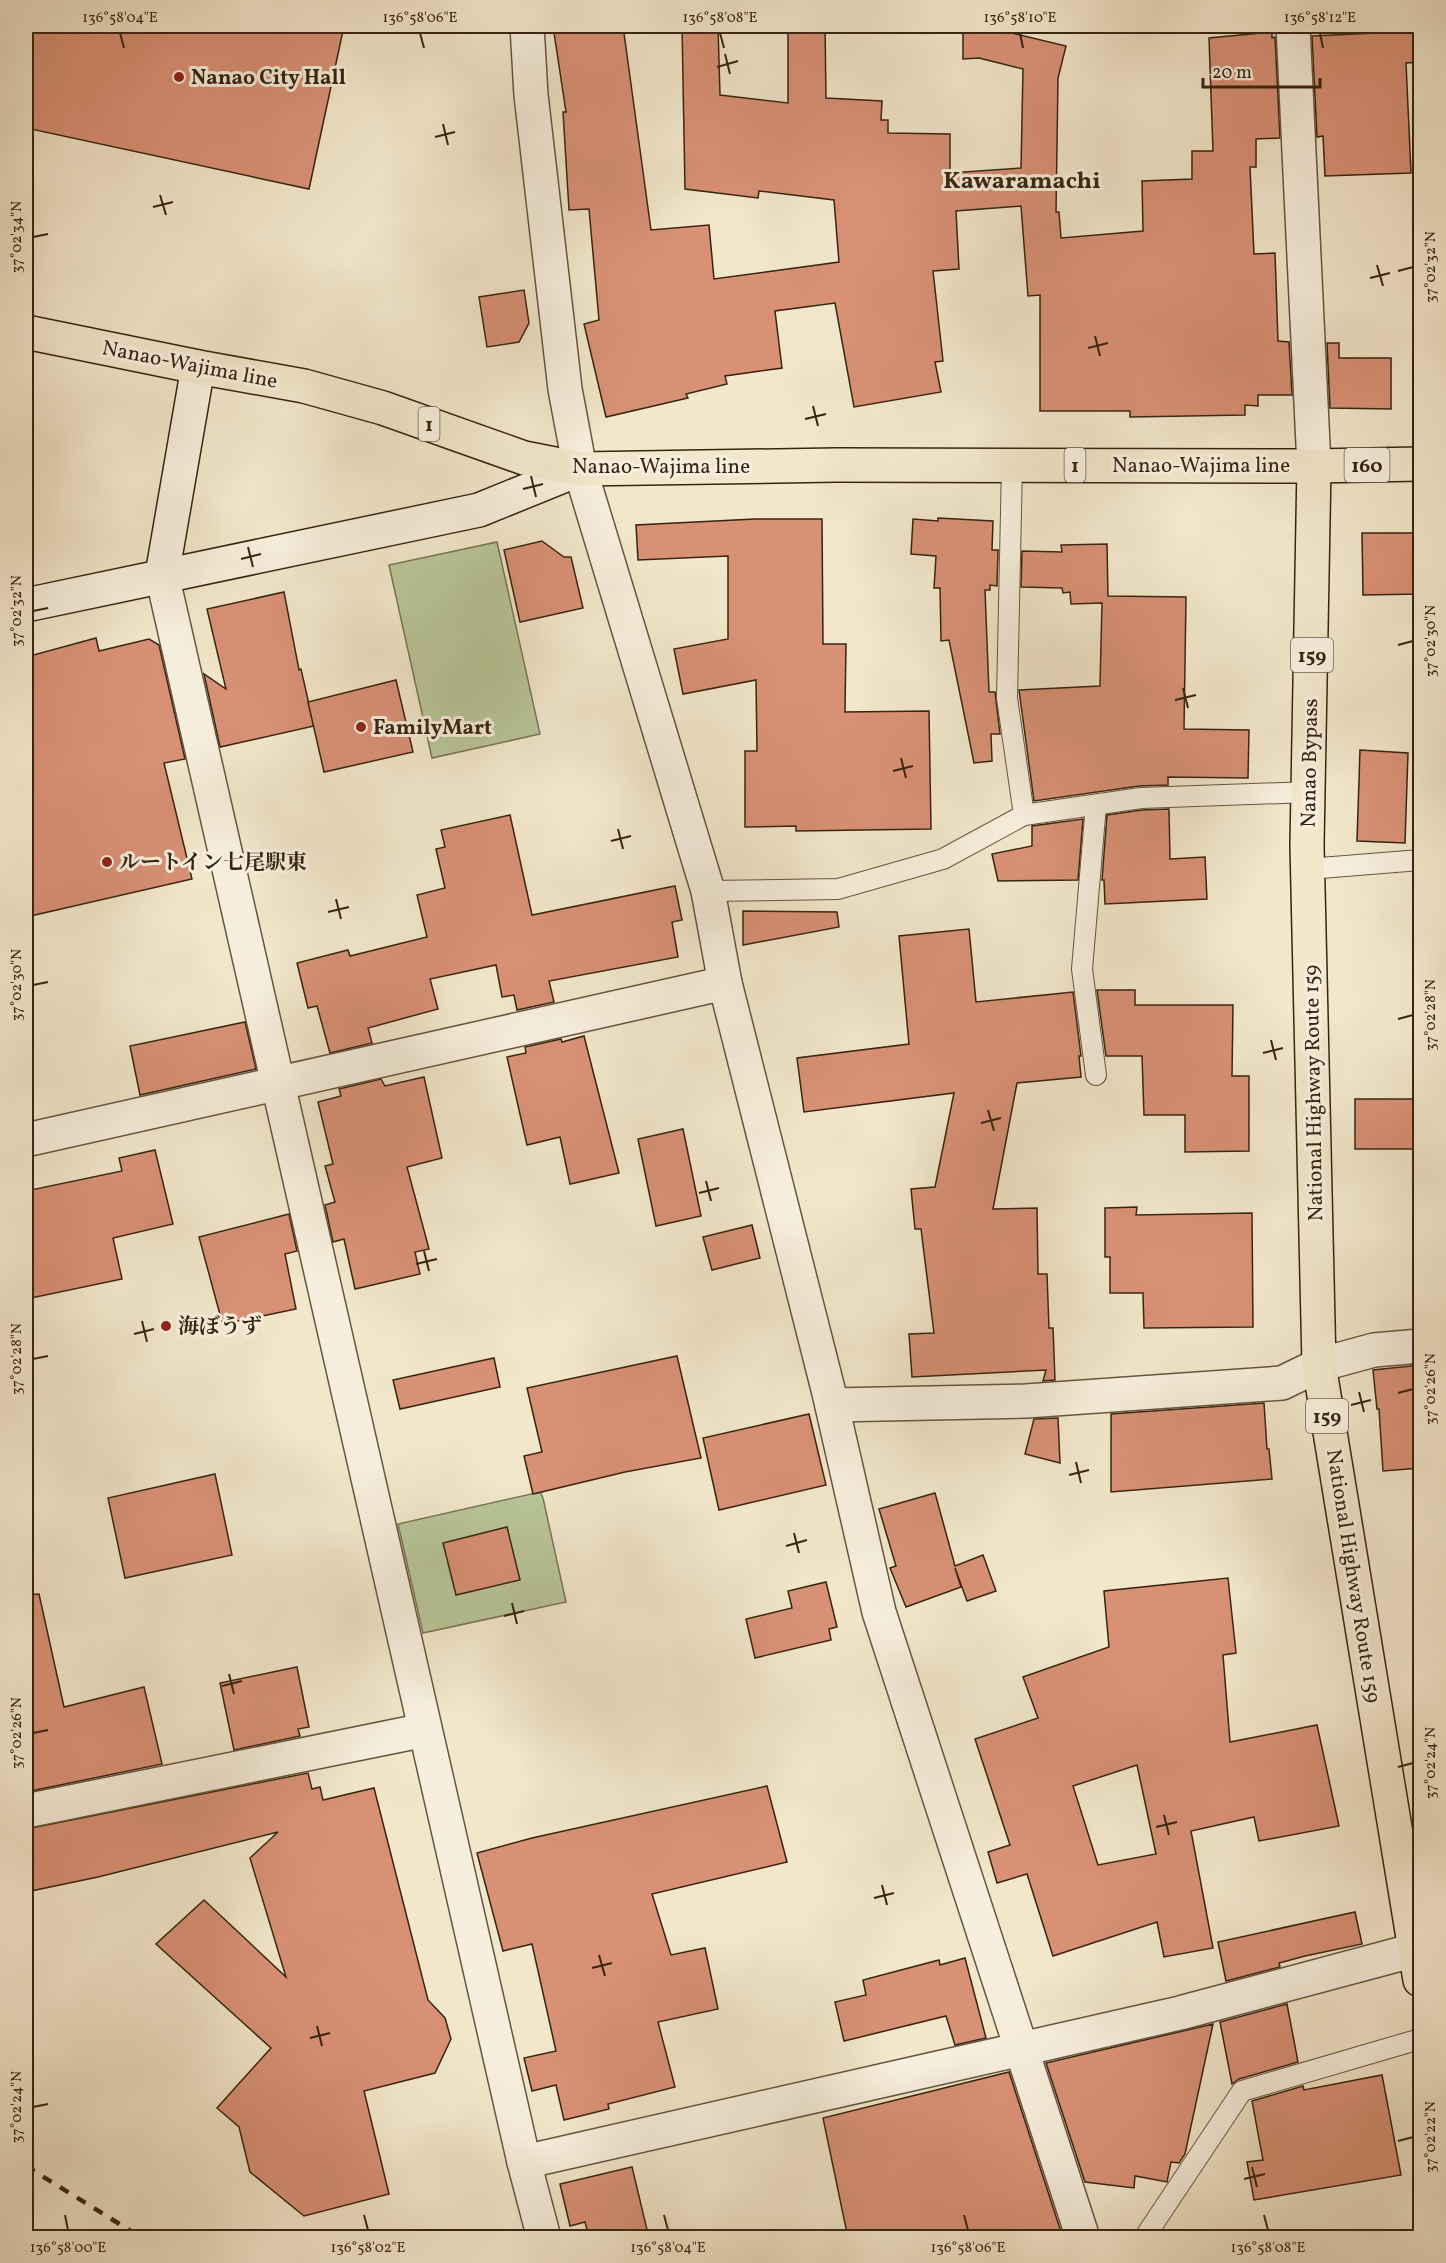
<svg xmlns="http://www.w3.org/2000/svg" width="1446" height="2263" viewBox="0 0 1446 2263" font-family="Vollkorn,'Noto Serif JP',serif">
<rect width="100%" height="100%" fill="#f2e7cb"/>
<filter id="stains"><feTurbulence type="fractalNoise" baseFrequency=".00333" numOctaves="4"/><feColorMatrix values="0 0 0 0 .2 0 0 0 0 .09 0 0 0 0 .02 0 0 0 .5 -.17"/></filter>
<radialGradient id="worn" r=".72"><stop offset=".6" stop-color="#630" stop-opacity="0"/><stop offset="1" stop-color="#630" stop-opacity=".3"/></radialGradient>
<!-- green -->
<g fill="#b8c699" stroke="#787554" stroke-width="1.5">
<polygon points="497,542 540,734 432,758 389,565"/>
<polygon points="540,1492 543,1498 566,1602 423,1633 398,1524"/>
</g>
<!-- building -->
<g fill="#d99176" stroke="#372410" stroke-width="1.5" fill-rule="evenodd">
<polygon points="26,26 344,26 309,189 26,128"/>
<polygon points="553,26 623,26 651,230 709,225 714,279 839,262 834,200 759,191 758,198 685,189 682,26 718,26 720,95 788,103 788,26 825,26 826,98 882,101 881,120 888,120 888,133 950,134 950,173 1021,168 1023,69 979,58 963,59 963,27 983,26 1066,46 1058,78 1056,212 1059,212 1061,238 1143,231 1142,181 1192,179 1192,151 1213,151 1209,38 1272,32 1272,38 1275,37 1280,138 1256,139 1256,167 1250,167 1254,254 1275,253 1278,341 1289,342 1292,395 1258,395 1258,406 1245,405 1245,415 1130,417 1130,411 1040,411 1040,295 1028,296 1021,206 956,211 959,269 933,271 943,361 935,362 941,392 854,407 835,303 775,311 782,368 725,376 727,384 686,394 688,398 606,417 584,324 599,320 589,209 569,210 563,112 566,112"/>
<polygon points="1420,31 1420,62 1406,63 1411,173 1325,176 1323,136 1317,137 1312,36"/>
<polygon points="524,290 529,323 519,342 487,347 479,297"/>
<polygon points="1327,343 1339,343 1339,358 1391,358 1391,409 1330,408"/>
<polygon points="938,518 993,521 992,550 998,550 997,586 990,585 990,590 985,590 989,692 995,692 1000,734 991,734 992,761 974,763 949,640 941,641 940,588 934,588 936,556 911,554 913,519 938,521"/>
<polygon points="755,519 822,519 823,644 846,644 845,712 929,711 931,829 796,831 796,826 745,827 745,751 757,751 756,680 683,694 674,649 728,639 728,556 638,560 636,525"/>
<polygon points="1362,533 1420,533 1420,594 1363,595"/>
<polygon points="542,541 564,557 571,557 583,608 520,622 504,550"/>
<polygon points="1107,544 1108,596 1186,597 1184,729 1249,730 1248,778 1168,777 1168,785 1139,786 1034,801 1019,690 1100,686 1102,603 1071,604 1070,592 1063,593 1062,588 1021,587 1022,551 1062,552 1061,545"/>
<polygon points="284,592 299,670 301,669 314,726 220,747 204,674 226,689 207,609"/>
<polygon points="96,638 99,651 149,639 159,645 185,759 164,763 192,879 26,917 26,657"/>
<polygon points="396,680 413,752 324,772 308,702"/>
<polygon points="1360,750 1408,753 1405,843 1357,841"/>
<polygon points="1169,809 1170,859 1205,857 1207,899 1105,904 1104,880 1102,880 1107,815 1142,810"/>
<polygon points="510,815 532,915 675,886 682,920 672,922 678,957 549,981 554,1002 517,1010 514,995 502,997 496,965 430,979 438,1009 368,1028 372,1043 330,1053 317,1006 308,1008 297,963 348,950 350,956 427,937 417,895 445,888 436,849 445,847 441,830"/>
<polygon points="1083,819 1078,880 998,881 992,854 1032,846 1032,826"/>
<polygon points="743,911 837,912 839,927 743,945"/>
<polygon points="969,929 976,1002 1073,992 1081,1056 1079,1056 1081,1077 1017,1083 993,1209 1037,1208 1038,1274 1047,1274 1049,1328 1053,1328 1055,1380 1043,1381 1046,1370 912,1377 909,1334 934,1333 921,1229 915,1229 911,1189 935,1187 954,1093 804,1112 797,1058 909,1044 899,936"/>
<polygon points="1097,990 1135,990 1135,1005 1233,1005 1232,1076 1249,1076 1249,1151 1185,1152 1185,1115 1144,1115 1142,1056 1106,1056"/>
<polygon points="245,1022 256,1069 140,1095 130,1046"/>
<polygon points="584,1036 619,1173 570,1184 560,1137 527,1145 507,1057 526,1053 525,1047 561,1039 562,1042"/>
<polygon points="424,1077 442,1158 407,1167 429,1249 415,1252 420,1274 355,1289 344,1239 333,1242 325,1205 335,1202 325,1166 333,1164 318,1102 341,1096 339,1089 381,1079 385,1086"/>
<rect x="1355" y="1099" width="65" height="50"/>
<polygon points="683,1129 701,1216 656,1226 638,1139"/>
<polygon points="155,1150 173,1224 113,1238 122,1279 26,1299 26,1191 122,1171 119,1158"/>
<polygon points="1137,1207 1136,1215 1252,1213 1253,1327 1144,1328 1143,1293 1110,1293 1110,1257 1105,1257 1105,1208"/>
<polygon points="289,1214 297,1251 285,1254 296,1309 224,1324 223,1321 222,1322 199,1237"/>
<polygon points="752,1225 760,1258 712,1270 703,1237"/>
<polygon points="677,1356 701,1458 625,1472 533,1494 524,1456 542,1452 527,1388"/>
<polygon points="494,1358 500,1387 400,1409 393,1380"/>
<polygon points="1420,1365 1420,1468 1383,1471 1379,1409 1377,1409 1373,1370"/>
<polygon points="1264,1403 1267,1449 1269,1449 1272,1479 1111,1492 1111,1414"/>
<polygon points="809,1414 826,1485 719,1510 703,1438"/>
<polygon points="1058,1418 1060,1463 1025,1454 1034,1419"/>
<polygon points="215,1474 232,1555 125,1578 108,1498"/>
<polygon points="935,1493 955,1566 983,1555 996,1591 967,1601 955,1568 961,1587 906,1607 890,1568 896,1566 879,1509"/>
<polygon points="507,1527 520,1580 456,1595 443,1543"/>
<path d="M1228,1578L1236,1653L1223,1655L1230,1742L1317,1725L1339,1826L1259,1841L1254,1817L1191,1831L1213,1948L1164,1957L1157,1922L1053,1956L1027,1874L997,1883L988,1852L1010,1845L975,1739L1038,1718L1023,1677L1109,1647L1104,1591ZM1137,1765L1156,1854L1098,1865L1073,1786Z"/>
<polygon points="826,1582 837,1627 829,1629 831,1640 755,1658 746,1619 792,1608 788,1591"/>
<polygon points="39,1594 64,1707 144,1687 162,1764 26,1792 26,1595"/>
<polygon points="297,1667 309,1727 298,1729 300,1736 234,1750 220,1683"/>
<polygon points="308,1773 312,1789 320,1787 323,1800 374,1788 428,2000 445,2018 451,2039 435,2073 364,2091 389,2194 304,2216 250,2172 239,2127 217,2108 271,2048 156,1944 204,1900 286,1977 250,1858 278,1832 98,1877 26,1892 26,1829"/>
<polygon points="767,1786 787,1862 652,1894 671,1955 705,1948 718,2009 658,2022 675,2087 608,2104 609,2109 564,2120 556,2085 532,2091 524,2058 556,2051 532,1944 503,1951 477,1853 532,1838"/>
<polygon points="1355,1912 1362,1944 1305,1956 1279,1963 1280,1967 1226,1981 1218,1942"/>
<polygon points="965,1958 986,2038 955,2045 946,2016 844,2041 835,2002 866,1995 863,1980 939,1960 940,1965"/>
<polygon points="1287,2004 1298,2062 1239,2079 1232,2084 1220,2022"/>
<polygon points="1213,2024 1185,2154 1179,2163 1171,2162 1167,2182 1135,2176 1134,2188 1085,2182 1046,2063"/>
<polygon points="1009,2072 1063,2238 848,2238 823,2118"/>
<polygon points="1382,2075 1401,2175 1254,2200 1247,2162 1263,2160 1252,2101 1303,2086 1304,2090"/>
<polygon points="632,2167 649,2238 589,2238 585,2222 570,2226 560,2184"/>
</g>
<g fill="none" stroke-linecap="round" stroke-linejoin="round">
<!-- lane casing -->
<g stroke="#66553f" stroke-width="22">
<g id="lane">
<polyline points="1024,815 1141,798 1309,792"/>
<polyline points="1308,869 1420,860"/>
<polyline points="708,891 838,889 943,859 1024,815 1007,698 1012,465"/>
<polyline points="1096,1075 1082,969 1096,805"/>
<polyline points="1144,2238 1242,2091 1420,2039"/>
</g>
</g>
<!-- street casing -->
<g stroke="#66553f" stroke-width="36">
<g id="street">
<polyline points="527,26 531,95 565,389 580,469 708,891 725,983 829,1393 879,1612 1083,2238"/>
<polyline points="1293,26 1314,466"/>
<polyline points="162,575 524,2162 544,2238"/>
<polyline points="26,1140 725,983"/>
<polyline points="832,1405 1026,1401 1282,1383 1319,1365 1374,1350 1420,1346"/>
<polyline points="26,1811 425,1730"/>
<polyline points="524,2162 1180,2013 1415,1950"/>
</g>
</g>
<!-- secondary casing -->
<g stroke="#372410" stroke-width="36">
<g id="secondary">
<polyline points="162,575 198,367"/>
<polyline points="26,605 479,510 580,469"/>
</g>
</g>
<!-- primary casing -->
<g stroke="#372410" stroke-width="36">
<polyline id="primary" points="26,332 198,367 304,386 383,408 524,458 580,469 836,465 1314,466"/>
</g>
<!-- highway casing -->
<g stroke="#372410" stroke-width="36">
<polyline id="highway" points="1420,464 1314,466 1307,845 1319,1365 1420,1980"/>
</g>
<!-- lane -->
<use href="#lane" stroke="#f7efdd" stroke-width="20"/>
<!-- street -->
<use href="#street" stroke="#f7efdd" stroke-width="33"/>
<!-- secondary -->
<use href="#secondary" stroke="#f7efdd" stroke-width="33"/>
<!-- primary -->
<use href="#primary" stroke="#f2e7cb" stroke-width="33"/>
<!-- highway -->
<use href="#highway" stroke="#f2e7cb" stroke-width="33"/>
<!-- rail -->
<polyline stroke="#372410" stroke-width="4.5" stroke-dasharray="10 10" stroke-linecap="butt" points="26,2166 142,2238"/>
</g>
<!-- ticks -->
<path fill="none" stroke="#372410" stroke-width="2" d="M120,33L124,48M420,33L424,48M720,33L724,48M1020,33L1023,48M1320,33L1323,48M725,54L730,74M717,67L738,61M443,124L448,145M435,137L455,132M160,195L166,215M153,207L173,202M33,237L48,234M1377,265L1383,286M1398,271L1413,267M1370,278L1390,273M1095,336L1100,356M1088,348L1108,343M813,406L818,426M805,419L826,414M531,476L536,497M523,489L543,484M248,547L253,567M241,559L261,554M33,611L48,608M1398,645L1413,641M1183,688L1188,708M1175,700L1196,695M901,758L906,778M893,771L913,766M618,829L623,849M611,841L631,836M336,899L341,919M328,912L349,907M33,985L48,982M1398,1019L1413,1015M1271,1040L1276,1060M1263,1053L1283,1048M988,1110L994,1131M981,1123L1001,1118M706,1181L711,1201M699,1193L719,1188M424,1251L429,1271M416,1264L437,1259M142,1321L147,1342M134,1334L154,1329M33,1359L48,1356M1359,1392L1364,1412M1398,1393L1413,1389M1351,1405L1371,1400M1076,1462L1081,1483M1069,1475L1089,1470M794,1533L799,1553M786,1546L807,1540M512,1603L517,1624M504,1616L524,1611M229,1674L234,1694M222,1686L242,1681M33,1733L48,1730M1398,1767L1413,1763M1164,1815L1169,1835M1156,1827L1177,1822M882,1885L887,1905M874,1898L894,1893M599,1955L605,1976M592,1968L612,1963M317,2026L322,2046M310,2038L330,2033M33,2107L48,2104M1398,2141L1413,2137M1252,2167L1257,2187M1244,2179L1265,2174M65,2215L68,2230M364,2215L368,2230M664,2215L668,2230M964,2215L968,2230M1264,2215L1268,2230"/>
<!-- markers -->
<g fill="#8f2418" stroke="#f7efdd" stroke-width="2">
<circle cx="179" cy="77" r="6"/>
<circle cx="361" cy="727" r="6"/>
<circle cx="107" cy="862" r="6"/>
<circle cx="166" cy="1326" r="6"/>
</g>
<g text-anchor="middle" stroke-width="6" stroke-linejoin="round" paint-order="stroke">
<!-- shield labels -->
<g fill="#f7efdd" stroke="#71614e" stroke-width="1.5">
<rect x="418.5" y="407" width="21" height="34" rx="4.5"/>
<rect x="1064.5" y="448" width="21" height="34" rx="4.5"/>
<rect x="1344.5" y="448" width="45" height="34" rx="4.5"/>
<rect x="1291" y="638" width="42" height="34" rx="4.5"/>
<rect x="1306" y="1399" width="42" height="34" rx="4.5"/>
</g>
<g font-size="20" font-weight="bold" fill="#372410">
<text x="429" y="431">1</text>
<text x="1075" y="472">1</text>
<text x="1367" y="472">160</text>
<text x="1312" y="662">159</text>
<text x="1327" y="1423">159</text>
</g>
<!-- poi labels -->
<g font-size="21" font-weight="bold" fill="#372410" stroke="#f7efdd" text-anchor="start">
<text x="191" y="84">Nanao City Hall</text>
<text x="373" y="734">FamilyMart</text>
<text x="119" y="869">ルートイン七尾駅東</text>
<text x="178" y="1333">海ぼうず</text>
</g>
<!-- street labels -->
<g font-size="21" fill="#372410" stroke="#f7efdd">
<text transform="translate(190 364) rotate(11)" y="7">Nanao-Wajima line</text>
<text x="1201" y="472">Nanao-Wajima line</text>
<text x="661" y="473">Nanao-Wajima line</text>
<text transform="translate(1309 763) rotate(-89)" y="7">Nanao Bypass</text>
<text transform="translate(1313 1093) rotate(-91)" y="7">National Highway Route 159</text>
<text transform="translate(1354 1576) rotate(81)" y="7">National Highway Route 159</text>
</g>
<!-- quarter labels -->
<g font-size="24" font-weight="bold" fill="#372410" stroke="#f7efdd">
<text x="1022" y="188">Kawaramachi</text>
</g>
</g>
<!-- margin -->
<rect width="1446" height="2263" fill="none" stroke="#f2e7cb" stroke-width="66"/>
<!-- scale -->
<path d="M1203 78v9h117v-9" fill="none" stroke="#372410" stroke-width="3"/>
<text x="1212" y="78" font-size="18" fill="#372410" stroke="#f7efdd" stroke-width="4.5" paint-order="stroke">20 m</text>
<rect x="33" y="33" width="1380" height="2197" fill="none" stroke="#372410" stroke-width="2"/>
<g font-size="15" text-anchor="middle" fill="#372410">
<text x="120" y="22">136°58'04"E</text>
<text x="420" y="22">136°58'06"E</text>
<text x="720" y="22">136°58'08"E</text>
<text x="1020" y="22">136°58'10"E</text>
<text x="1320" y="22">136°58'12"E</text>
<text transform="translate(16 237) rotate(-90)" y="5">37°02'34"N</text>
<text transform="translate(1430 267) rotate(-90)" y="5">37°02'32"N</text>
<text transform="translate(16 611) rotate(-90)" y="5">37°02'32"N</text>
<text transform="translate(1430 641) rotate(-90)" y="5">37°02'30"N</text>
<text transform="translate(16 985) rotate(-90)" y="5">37°02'30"N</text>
<text transform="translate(1430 1015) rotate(-90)" y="5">37°02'28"N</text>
<text transform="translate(16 1359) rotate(-90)" y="5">37°02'28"N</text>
<text transform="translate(1430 1389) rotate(-90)" y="5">37°02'26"N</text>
<text transform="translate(16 1733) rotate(-90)" y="5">37°02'26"N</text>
<text transform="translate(1430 1763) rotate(-90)" y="5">37°02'24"N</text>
<text transform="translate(16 2107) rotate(-90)" y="5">37°02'24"N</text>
<text transform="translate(1430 2137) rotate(-90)" y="5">37°02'22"N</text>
<text x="68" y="2252">136°58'00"E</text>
<text x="368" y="2252">136°58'02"E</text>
<text x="668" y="2252">136°58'04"E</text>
<text x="968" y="2252">136°58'06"E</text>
<text x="1268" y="2252">136°58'08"E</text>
</g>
<rect width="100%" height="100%" filter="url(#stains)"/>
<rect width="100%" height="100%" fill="url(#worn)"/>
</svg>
